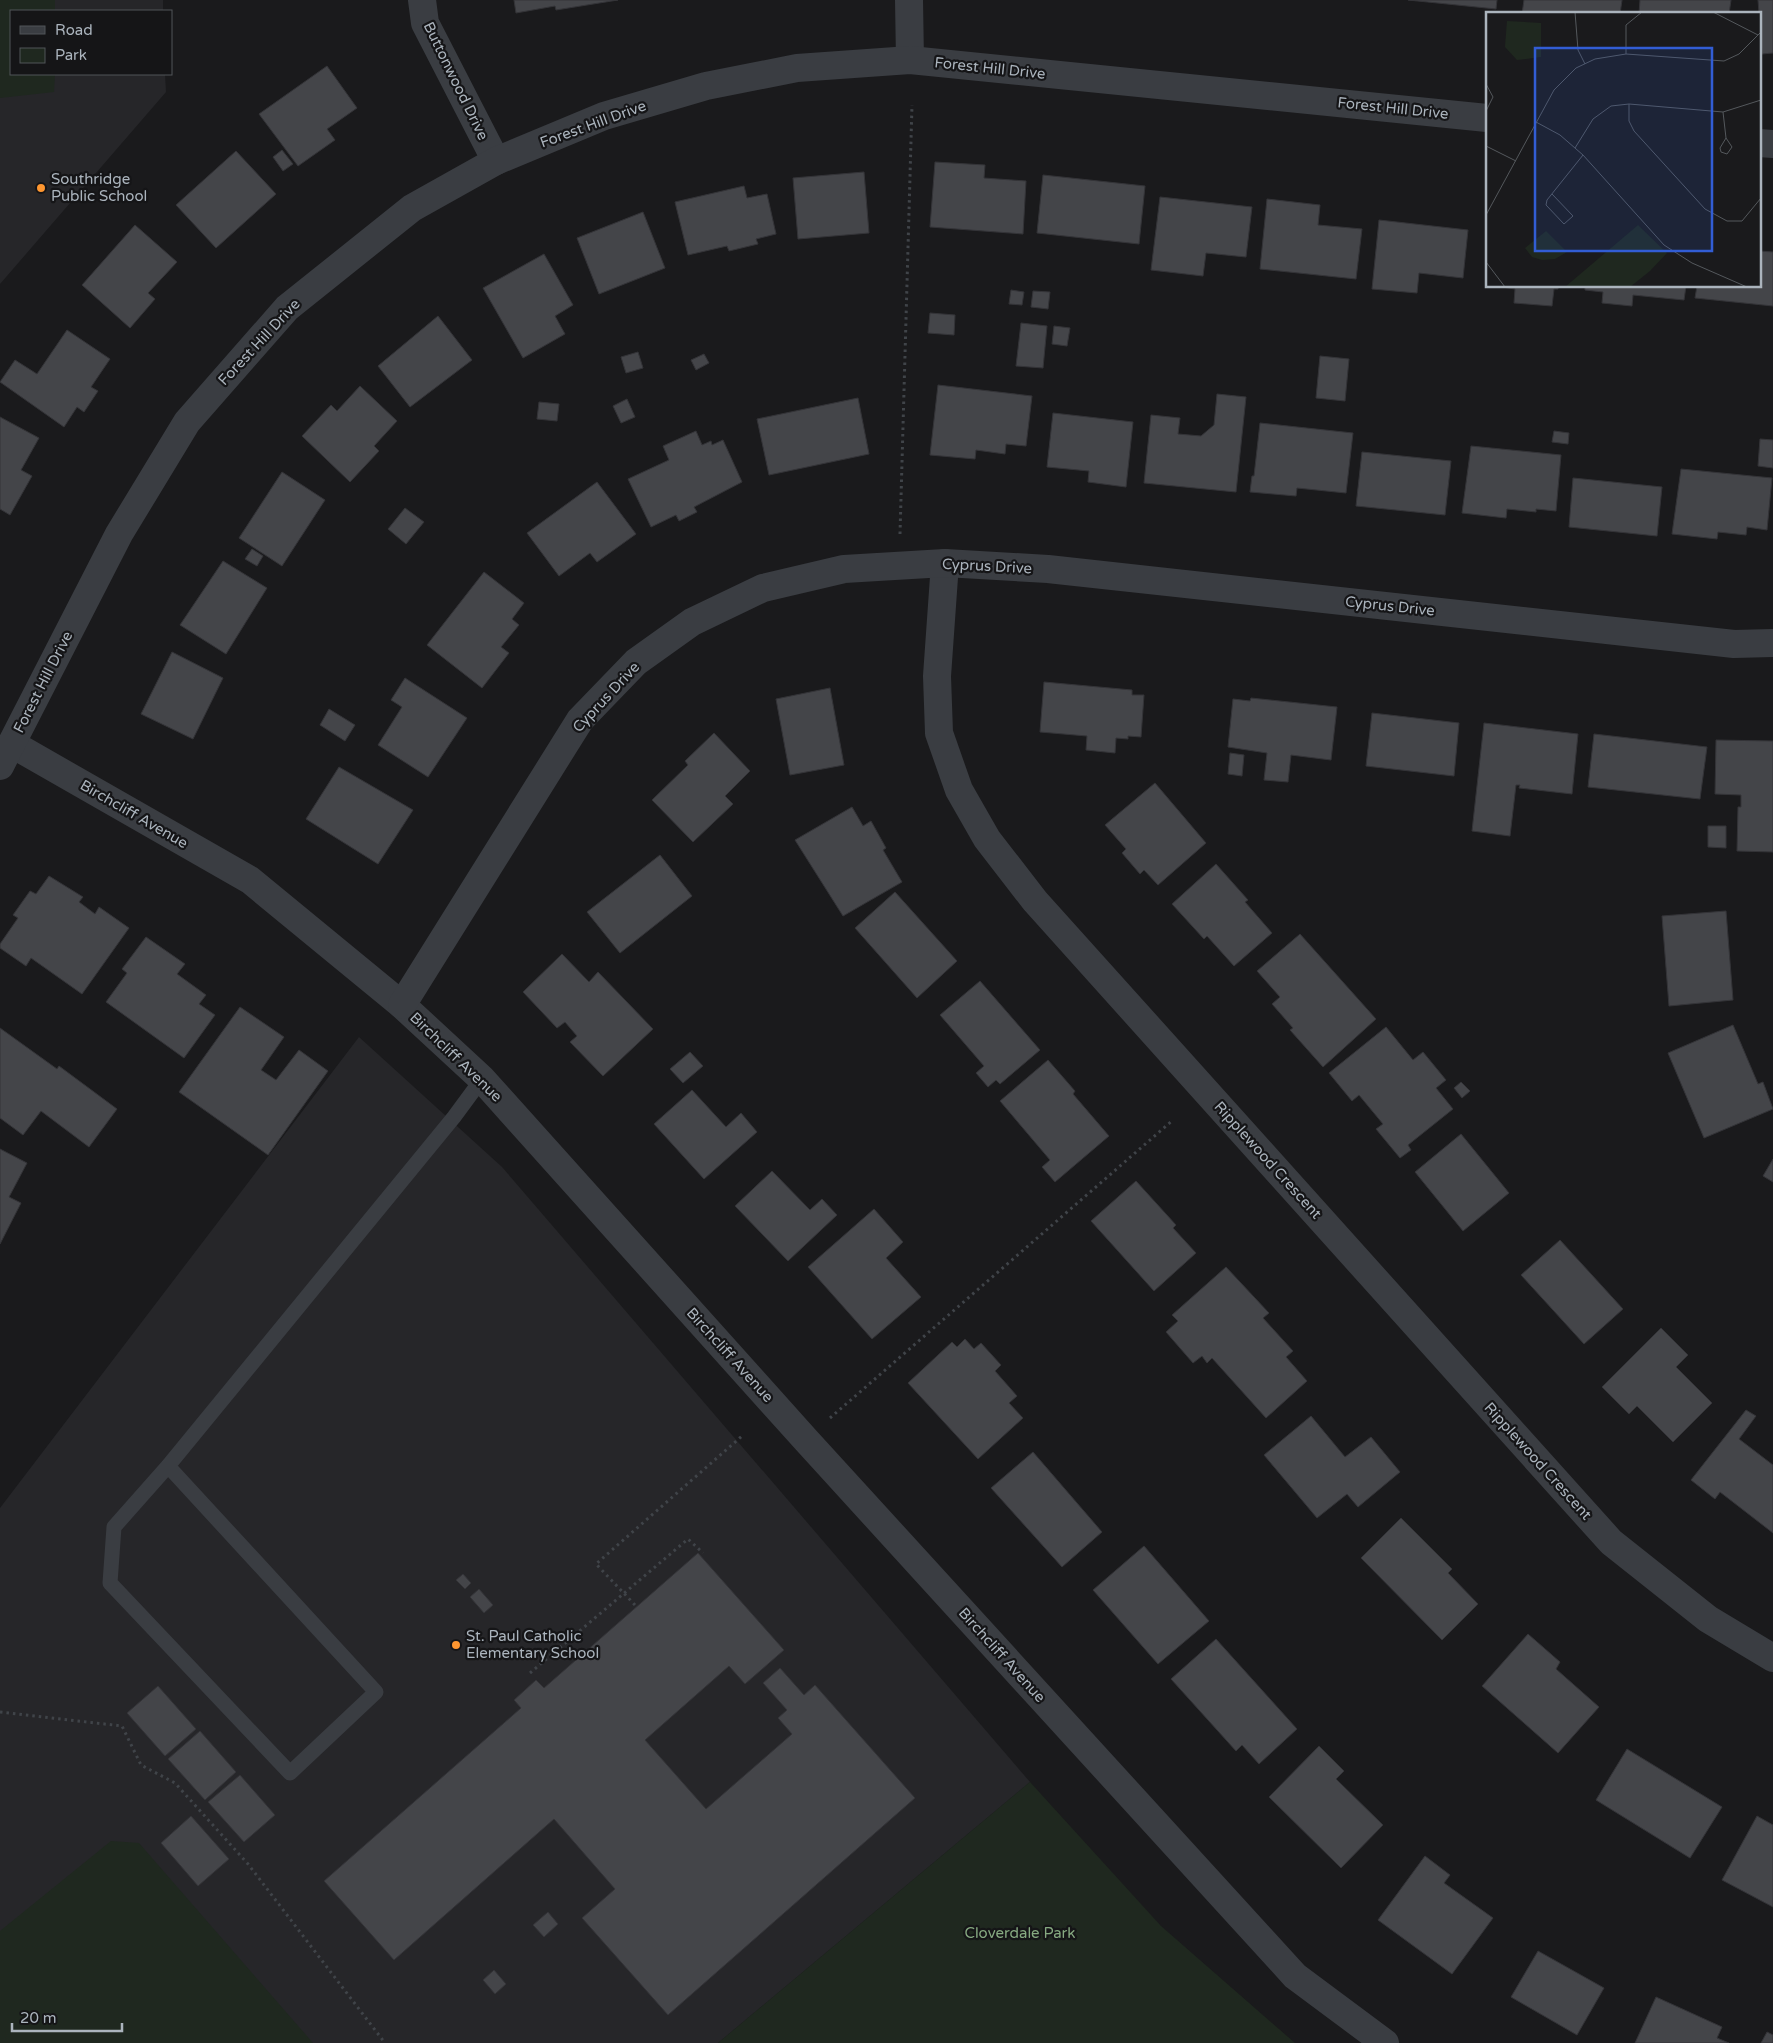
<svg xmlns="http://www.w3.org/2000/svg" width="1773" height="2043" viewBox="0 0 1773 2043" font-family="'Varela Round',sans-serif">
<rect width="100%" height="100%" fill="#1a1a1c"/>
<!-- built -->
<g fill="#262629">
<polygon points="0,0 163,0 163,11 11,11 11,74 165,74 166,92 0,284"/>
<polygon points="359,1037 502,1167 1030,1782 718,2043 0,2043 0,1508"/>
</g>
<!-- green -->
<g fill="#1f281f">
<polygon points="0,0 55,0 55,11 11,11 11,74 55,74 54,92 0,98"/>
<polygon points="1030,1782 1161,1926 1295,2043 718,2043"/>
<polygon points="111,1841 139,1843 313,2043 0,2043 0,1931"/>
</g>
<!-- building -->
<g fill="#444549" stroke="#343438">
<polygon points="514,0 618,0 556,10 555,6 516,13"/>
<polygon points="1408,0 1497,0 1496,9"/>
<polygon points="1524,0 1622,0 1620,14 1522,14"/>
<polygon points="1640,0 1731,0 1729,14 1639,14"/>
<polygon points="1758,0 1773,0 1773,53 1762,54"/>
<polygon points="327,66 357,108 327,129 335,140 298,166 259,114"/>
<polygon points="282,150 293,164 283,171 273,157"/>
<polygon points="236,151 276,194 216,248 176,205"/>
<polygon points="935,162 985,165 984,178 1026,181 1023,234 930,227"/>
<polygon points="864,172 869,233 798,239 793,178"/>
<polygon points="1043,175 1145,186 1139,244 1037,233"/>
<polygon points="744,186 747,198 767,194 776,234 756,239 758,244 729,251 727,246 688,255 675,202"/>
<polygon points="1160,197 1252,207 1246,257 1206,253 1203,276 1151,270"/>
<polygon points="1267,199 1320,205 1318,225 1362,229 1356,279 1260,269"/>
<polygon points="643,212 665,268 599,294 577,238"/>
<polygon points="1379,220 1468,230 1463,278 1419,273 1417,293 1372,289"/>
<polygon points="135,225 177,262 148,293 155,299 130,328 82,285"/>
<polygon points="1759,251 1773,252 1773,306 1695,298 1697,286 1759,286"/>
<polygon points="544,254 573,305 555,316 565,334 523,358 483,288"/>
<polygon points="1495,286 1558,286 1558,289 1554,289 1552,306 1514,303 1515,289"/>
<polygon points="1585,286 1686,286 1684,300 1633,295 1632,306 1602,303 1603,292 1585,290"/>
<polygon points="1011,290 1024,292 1022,305 1009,304"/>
<polygon points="1033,291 1050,292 1048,309 1031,307"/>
<polygon points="930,313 955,315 954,335 928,333"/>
<polygon points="438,316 472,360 410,407 378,366"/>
<polygon points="1021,323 1047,326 1043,368 1016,366"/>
<polygon points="1054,326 1070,328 1067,346 1052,344"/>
<polygon points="67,330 110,359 91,387 98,391 84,412 77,407 64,427 0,382 15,360 37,374"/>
<polygon points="638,352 643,368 626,373 621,357"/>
<polygon points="704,354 709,363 696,370 691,360"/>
<polygon points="1320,356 1349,359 1345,401 1316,398"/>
<polygon points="938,385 1032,396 1026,446 1006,444 1005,454 976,450 975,459 930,455"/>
<polygon points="360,386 397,421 374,446 379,451 350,482 302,436 331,405 337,411"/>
<polygon points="1217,394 1246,397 1236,492 1144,483 1151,415 1180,418 1178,434 1201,436 1214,425"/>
<polygon points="858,398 869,454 769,475 757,419"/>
<polygon points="627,399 635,417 621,423 613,406"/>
<polygon points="539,402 559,404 557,421 537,419"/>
<polygon points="1053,413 1133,422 1126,487 1088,482 1089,471 1047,467"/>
<polygon points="0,417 39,438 21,470 32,476 10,515 0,509"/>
<polygon points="1260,423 1353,433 1346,493 1297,488 1296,496 1250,492 1252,476 1254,476"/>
<polygon points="696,431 702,445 711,441 712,445 723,440 742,482 694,507 697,512 679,521 676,515 651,527 628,479 669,460 663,446"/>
<polygon points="1554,431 1569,433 1568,444 1552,442"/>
<polygon points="1760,439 1773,440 1773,468 1758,466"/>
<polygon points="1471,446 1561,455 1556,511 1536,509 1536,512 1507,509 1506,518 1462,513"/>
<polygon points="1362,452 1451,461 1445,515 1356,506"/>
<polygon points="1681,469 1772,478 1767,530 1747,527 1746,535 1718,532 1717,539 1672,534"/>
<polygon points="282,472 325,500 282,566 239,538"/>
<polygon points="1573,478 1662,487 1657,536 1569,527"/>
<polygon points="597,482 636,534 597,562 590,553 559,576 527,533"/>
<polygon points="405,508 424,522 406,544 388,529"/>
<polygon points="252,549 263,556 257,566 245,559"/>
<polygon points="223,561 267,588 226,654 180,625"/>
<polygon points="484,572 524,603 512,619 519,625 501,647 509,653 482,688 427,645"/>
<polygon points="172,652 223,678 193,739 141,714"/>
<polygon points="405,678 467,718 428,777 378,745 402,707 391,700"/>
<polygon points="1044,682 1132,690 1132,695 1144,695 1141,737 1128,736 1128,739 1116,738 1115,753 1086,750 1087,736 1040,732"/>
<polygon points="830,688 844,765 790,775 776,699"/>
<polygon points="1251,698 1337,707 1331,760 1291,755 1288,782 1264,780 1267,753 1228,747 1233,699 1250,701"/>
<polygon points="329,709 355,725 345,741 320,725"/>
<polygon points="1372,713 1459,723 1454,776 1366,766"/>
<polygon points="1484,723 1578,734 1572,794 1519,788 1520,785 1516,785 1510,836 1472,831"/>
<polygon points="714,733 750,771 725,796 733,804 693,842 652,800 688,765 685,761"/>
<polygon points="1594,734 1707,747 1700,799 1588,787"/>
<polygon points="1716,740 1773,741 1773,852 1737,851 1738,807 1741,807 1741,795 1715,794"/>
<polygon points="1230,753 1244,755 1242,776 1228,774"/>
<polygon points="339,767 413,810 378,864 306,819"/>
<polygon points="1155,783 1206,843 1158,885 1144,870 1140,874 1122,853 1126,849 1105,825"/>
<polygon points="852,807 863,826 871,821 886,848 883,850 902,882 843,916 795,840"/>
<polygon points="1708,826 1726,826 1726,848 1708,847"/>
<polygon points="660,855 692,896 620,953 587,912"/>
<polygon points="1216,864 1248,900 1245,902 1272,933 1234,966 1207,936 1204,939 1172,904"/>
<polygon points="49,876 83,897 79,902 95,914 99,907 129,928 82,994 31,958 26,966 0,948 0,944 18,918 13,915 30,891 36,894"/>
<polygon points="895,892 957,961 917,998 855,928"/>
<polygon points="1726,911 1733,1000 1669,1006 1662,916"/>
<polygon points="1300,934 1376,1019 1323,1067 1290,1030 1293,1028 1272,1004 1280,997 1257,971"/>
<polygon points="146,937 185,964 177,974 206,995 199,1004 215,1015 184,1058 106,1002 127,973 122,969"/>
<polygon points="562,954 589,982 598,972 653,1029 603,1076 570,1042 577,1036 565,1022 557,1028 523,992"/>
<polygon points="980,981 1040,1050 1000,1084 996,1080 988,1087 976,1073 984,1066 940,1015"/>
<polygon points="240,1007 284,1037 261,1070 276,1080 299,1050 328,1071 268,1155 179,1092"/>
<polygon points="1733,1025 1758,1084 1763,1082 1773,1109 1704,1138 1668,1053"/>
<polygon points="1386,1027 1413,1060 1423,1052 1446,1080 1436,1088 1453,1109 1408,1145 1411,1150 1400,1158 1376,1129 1383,1124 1359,1095 1352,1101 1329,1073"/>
<polygon points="0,1028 57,1069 59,1066 117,1109 89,1147 41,1111 23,1135 0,1118"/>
<polygon points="690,1052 703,1066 683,1083 670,1069"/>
<polygon points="1048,1060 1075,1091 1073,1094 1109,1136 1055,1182 1042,1167 1050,1160 1000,1101"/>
<polygon points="1461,1082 1470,1091 1462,1098 1454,1088"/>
<polygon points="692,1090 726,1127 741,1113 757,1132 704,1179 654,1124"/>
<polygon points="1461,1134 1509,1193 1463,1231 1415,1172"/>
<polygon points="0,1149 27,1163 9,1197 21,1203 0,1244"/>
<polygon points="1773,1159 1773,1182 1763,1176"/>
<polygon points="772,1171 810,1210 822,1199 837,1215 788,1261 735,1206"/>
<polygon points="1136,1181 1176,1225 1173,1228 1196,1253 1154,1291 1091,1221"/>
<polygon points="874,1209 903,1242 886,1258 921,1297 872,1339 808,1267"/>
<polygon points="1560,1240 1623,1309 1584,1344 1521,1275"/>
<polygon points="1226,1267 1269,1313 1263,1318 1293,1351 1286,1357 1307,1381 1266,1418 1212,1358 1207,1363 1202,1356 1193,1363 1166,1332 1178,1321 1172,1315"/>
<polygon points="1661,1328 1688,1355 1676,1367 1712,1403 1673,1442 1637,1406 1629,1414 1602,1387"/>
<polygon points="965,1339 974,1349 981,1343 1001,1365 995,1371 1017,1396 1009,1403 1023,1418 978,1459 908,1383 952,1342 957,1347"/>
<polygon points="1746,1410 1756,1416 1739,1439 1773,1465 1773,1533 1720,1492 1715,1499 1691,1480"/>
<polygon points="1311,1416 1345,1457 1371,1437 1400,1472 1358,1507 1347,1494 1317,1518 1264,1455"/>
<polygon points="1033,1452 1102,1532 1062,1567 991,1488"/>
<polygon points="1401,1518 1452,1569 1448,1573 1478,1604 1442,1640 1361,1558"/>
<polygon points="1144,1546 1209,1621 1158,1664 1093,1590"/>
<polygon points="698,1553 784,1650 745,1684 729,1666 645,1740 706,1809 792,1734 778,1718 787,1710 763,1683 780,1668 804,1695 815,1685 915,1798 668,2015 582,1918 615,1889 554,1819 394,1960 324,1881 521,1708 514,1700 536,1680 544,1688"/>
<polygon points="463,1574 471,1583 465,1589 456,1580"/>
<polygon points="479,1589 493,1605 484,1613 470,1597"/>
<polygon points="1528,1634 1560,1662 1556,1669 1599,1707 1558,1753 1482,1686"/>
<polygon points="1216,1639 1297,1729 1259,1764 1242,1745 1236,1751 1171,1679"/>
<polygon points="158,1686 196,1729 165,1756 127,1713"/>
<polygon points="200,1731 236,1772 205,1800 168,1759"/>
<polygon points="1319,1746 1344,1771 1336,1779 1383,1825 1341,1868 1269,1797"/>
<polygon points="1627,1749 1722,1807 1690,1858 1596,1800"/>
<polygon points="240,1775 275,1815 244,1842 208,1802"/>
<polygon points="191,1816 229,1859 198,1886 161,1843"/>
<polygon points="1757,1816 1773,1825 1773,1907 1722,1880"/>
<polygon points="1425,1856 1450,1875 1444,1883 1493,1918 1452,1974 1378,1920"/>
<polygon points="548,1912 558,1924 544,1937 533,1925"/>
<polygon points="1538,1951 1604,1988 1577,2035 1511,1997"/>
<polygon points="494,1970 506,1984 495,1994 483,1980"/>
<polygon points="1656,1997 1722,2027 1717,2038 1729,2043 1635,2043"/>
<polygon points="1767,2032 1773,2035 1773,2043 1761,2043"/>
</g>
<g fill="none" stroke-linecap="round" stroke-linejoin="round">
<!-- path -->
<g stroke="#404449" stroke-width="3" stroke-dasharray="2.5 4" stroke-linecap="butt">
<polyline points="900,534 912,105"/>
<polyline points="830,1418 1173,1120"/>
<polyline points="635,1605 596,1564 742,1436"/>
<polyline points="530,1673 688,1539 703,1553"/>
<polyline points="0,1712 122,1726 141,1765 175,1783 248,1864 385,2043"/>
</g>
<!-- lane -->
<polyline stroke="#3a3d42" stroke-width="15" points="168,1466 376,1692 290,1773 110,1583 114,1527 168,1466 454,1117 482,1079"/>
<!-- street -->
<g stroke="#3a3d42" stroke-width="28">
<polyline points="422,0 425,23 496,161"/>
<polyline points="909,0 910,60"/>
<polyline points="1759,143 1773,144"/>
<polyline points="945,563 937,676 939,733 959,790 987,839 1035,901 1611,1542 1708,1619 1773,1658"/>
<polyline points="12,744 250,880 402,1005 482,1079 806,1440 1295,1976 1385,2043"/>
<polyline points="0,766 119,534 187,422 287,308 412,208 496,161 604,116 706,86 797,68 910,60 1487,118"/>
<polyline points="402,1005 580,720 636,662 692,622 763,588 844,569 945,563 1048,569 1734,644 1773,643"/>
</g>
</g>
<!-- markers -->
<g fill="#fe9630" stroke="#151517" stroke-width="2">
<circle cx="41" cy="188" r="5"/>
<circle cx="456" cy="1645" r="5"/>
</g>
<g text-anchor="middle" stroke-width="4.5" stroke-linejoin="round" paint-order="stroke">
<!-- street labels -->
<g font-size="15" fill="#abb4bd" stroke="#151517">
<text transform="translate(990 68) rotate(6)" y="5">Forest Hill Drive</text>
<text transform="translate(456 81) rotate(64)" y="5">Buttonwood Drive</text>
<text transform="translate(1393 108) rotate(6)" y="5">Forest Hill Drive</text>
<text transform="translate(593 124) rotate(-20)" y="5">Forest Hill Drive</text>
<text transform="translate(259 342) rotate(-47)" y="5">Forest Hill Drive</text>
<text transform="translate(987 566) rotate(3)" y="5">Cyprus Drive</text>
<text transform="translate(1390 606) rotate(6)" y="5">Cyprus Drive</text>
<text transform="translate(43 682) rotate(-63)" y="5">Forest Hill Drive</text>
<text transform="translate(606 697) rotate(-47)" y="5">Cyprus Drive</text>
<text transform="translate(134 814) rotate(30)" y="5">Birchcliff Avenue</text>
<text transform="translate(456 1057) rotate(44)" y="5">Birchcliff Avenue</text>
<text transform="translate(1268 1160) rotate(48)" y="5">Ripplewood Crescent</text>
<text transform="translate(730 1355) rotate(48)" y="5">Birchcliff Avenue</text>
<text transform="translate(1538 1461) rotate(48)" y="5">Ripplewood Crescent</text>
<text transform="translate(1002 1655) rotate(48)" y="5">Birchcliff Avenue</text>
</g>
<!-- poi labels -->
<g font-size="15" fill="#abb4bd" stroke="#151517" text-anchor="start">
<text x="51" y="184">Southridge<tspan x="51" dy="17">Public School</tspan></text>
<text x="466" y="1641">St. Paul Catholic<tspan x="466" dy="17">Elementary School</tspan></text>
</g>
<!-- park labels -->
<g font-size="15" fill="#86a981" stroke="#151517">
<text x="1020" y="1938">Cloverdale Park</text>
</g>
</g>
<!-- overview -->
<g transform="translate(1486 12)">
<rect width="275" height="275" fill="#1a1a1c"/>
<path d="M21,9L55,11V45L31,48L19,35ZM152,213L181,241L164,259L144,275H79ZM60,219L81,240L69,247L56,248L46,245L39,236Z" fill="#1f281f"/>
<path fill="none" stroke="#54585c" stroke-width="1" d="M89,0L92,38L99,52M227,0L272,23M140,42V13L156,0M0,72L7,85L0,99M143,92V109L148,119L219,197L241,209H256L275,186M237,100L240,126L234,136L235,140L241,142L246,135L240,126M50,110L74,123L97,143L178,233L206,251L261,275M0,134L30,149M89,136L107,107L125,94L143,92L237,100L275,88M66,182L87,204L78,212L60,193L61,188L97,143M0,203L68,78L90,56L109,47L140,42L238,49L253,42L275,20M0,250L19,275"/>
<path fill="#325dd4" fill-opacity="0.15" stroke="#325dd4" stroke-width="2.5" d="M49,36H226V239H49Z"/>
<rect width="275" height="275" fill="none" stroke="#abb4bd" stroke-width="2.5"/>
</g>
<!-- legend -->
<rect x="10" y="10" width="162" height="65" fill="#151517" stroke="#515559"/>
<rect x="20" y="26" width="25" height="8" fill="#3a3d42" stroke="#515559"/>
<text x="55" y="35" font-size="15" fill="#abb4bd">Road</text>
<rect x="20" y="48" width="25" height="15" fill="#1f281f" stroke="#515559"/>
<text x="55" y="60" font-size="15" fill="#abb4bd">Park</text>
<!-- scale -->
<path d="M12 2023v8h110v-8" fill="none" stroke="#abb4bd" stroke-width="2.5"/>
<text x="20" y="2023" font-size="15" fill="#abb4bd" stroke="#151517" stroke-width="4" paint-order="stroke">20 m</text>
</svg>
